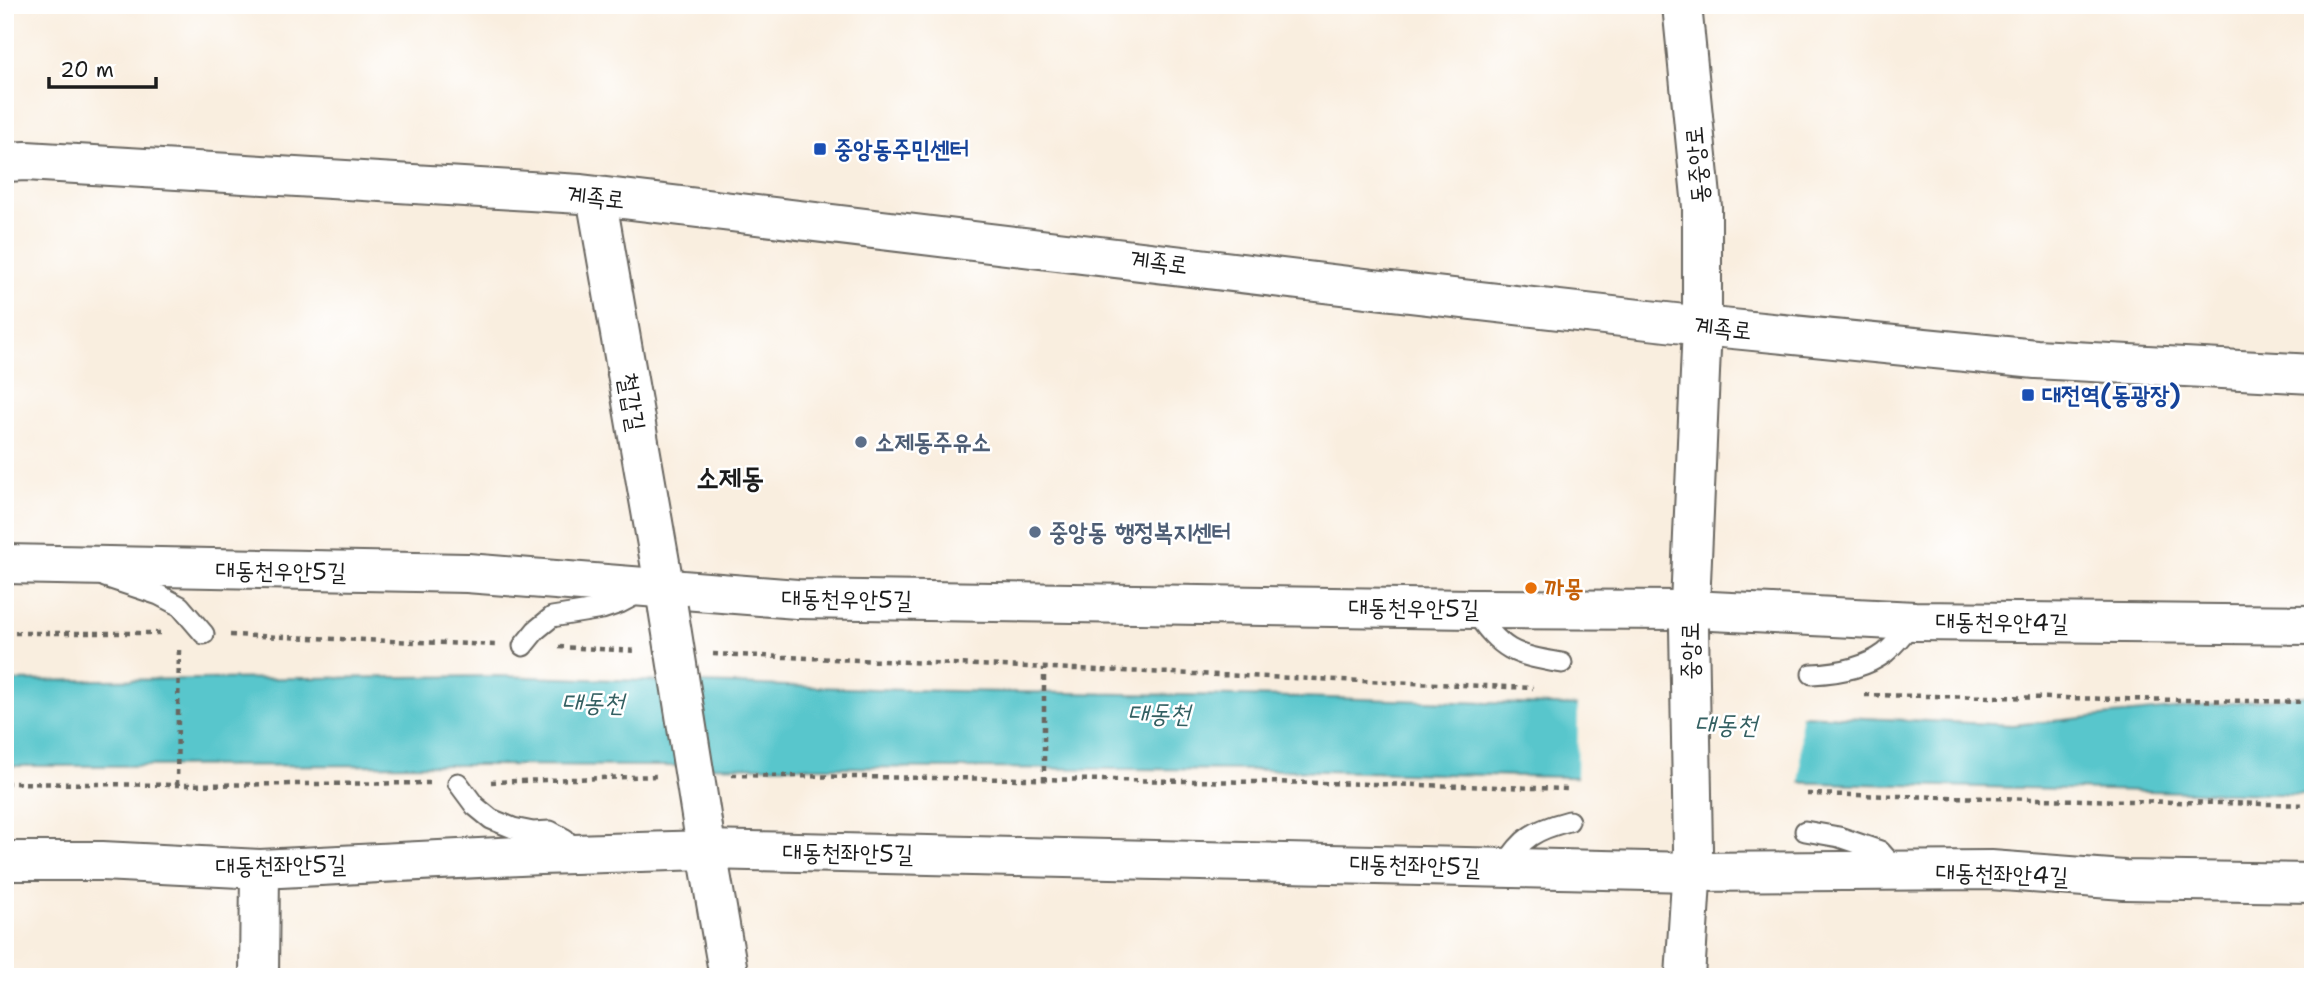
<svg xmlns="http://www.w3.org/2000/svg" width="2318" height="982" viewBox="0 0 2318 982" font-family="'Shantell Sans','Poor Story',sans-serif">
<rect width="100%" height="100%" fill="#fff"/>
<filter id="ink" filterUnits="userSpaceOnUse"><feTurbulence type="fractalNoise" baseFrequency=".0143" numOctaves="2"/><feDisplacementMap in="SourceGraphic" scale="14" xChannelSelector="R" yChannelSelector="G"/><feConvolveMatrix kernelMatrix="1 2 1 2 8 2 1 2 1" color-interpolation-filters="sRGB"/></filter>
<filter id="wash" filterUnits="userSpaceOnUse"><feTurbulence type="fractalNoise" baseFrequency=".00686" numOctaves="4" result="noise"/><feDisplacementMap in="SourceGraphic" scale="28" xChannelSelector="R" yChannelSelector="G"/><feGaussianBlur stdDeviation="1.57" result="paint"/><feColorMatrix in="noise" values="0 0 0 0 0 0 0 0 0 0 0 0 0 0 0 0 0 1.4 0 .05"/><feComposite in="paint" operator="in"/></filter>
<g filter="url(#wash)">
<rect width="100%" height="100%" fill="#f9eedf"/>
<!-- water -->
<polygon fill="#58c6cc" stroke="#3a7174" stroke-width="2" points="499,676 903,690 1296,697 1677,709 2012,725 2313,695 2313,795 1282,770 484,765 5,766 5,681"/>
<!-- pier -->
<polygon fill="#f9eedf" points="1578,702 1801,711 1800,786 1577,781"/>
</g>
<g filter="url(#ink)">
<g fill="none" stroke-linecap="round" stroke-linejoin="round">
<!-- lane casing -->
<g stroke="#696660" stroke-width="23">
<g id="lane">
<polyline points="105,577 159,595 180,606 204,634"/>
<path d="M1473,609C1501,651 1514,655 1562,663"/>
<polyline points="523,646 536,630 552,617 602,609 620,603 639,593"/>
<path d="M1812,674C1836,673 1865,668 1885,653C1896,644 1905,631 1915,621"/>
<polyline points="458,783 475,806 491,819 513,828 533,832 550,831 565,839 575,853"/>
<polyline points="1805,831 1839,837 1880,851 1897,870"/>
<path d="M1504,867C1522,837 1535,830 1569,821"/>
</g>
</g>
<!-- street casing -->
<g stroke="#696660" stroke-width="42">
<g id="street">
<polyline points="596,196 668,608"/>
<polyline points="5,564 467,573 797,599 1473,609 1691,610 1915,621 2313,625"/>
<polyline points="703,828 729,977"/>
<polyline points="5,861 102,861 260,869 540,855 706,850 1691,872 1991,870 2124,880 2313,883"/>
<polyline points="259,977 260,869"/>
</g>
</g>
<!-- secondary casing -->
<g stroke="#696660" stroke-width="42">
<g id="secondary">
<polyline points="1682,5 1702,207 1702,326 1689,628"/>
<polyline points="5,162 26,161 581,194 1374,289 1702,326 2036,359 2313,374"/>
<polyline points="1685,977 1693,849"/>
</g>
</g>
<!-- path -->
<g stroke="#696660" stroke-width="4.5" stroke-dasharray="5 5" stroke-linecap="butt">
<polyline points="5,633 165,633"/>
<polyline points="230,635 498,645"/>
<polyline points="559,647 638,651"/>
<polyline points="713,654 1533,688"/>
<polyline points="1865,695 2313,702"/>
<path d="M732,775C1011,780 1289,780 1567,789"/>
<polyline points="1044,781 1044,668"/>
<polyline points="491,782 657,776"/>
<polyline points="5,783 177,785 433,783"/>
<polyline points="177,785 179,649"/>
<polyline points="1807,794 2313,805"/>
</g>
<!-- lane -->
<use href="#lane" stroke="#fff" stroke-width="19"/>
<!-- street -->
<use href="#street" stroke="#fff" stroke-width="38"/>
<!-- secondary -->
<use href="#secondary" stroke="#fff" stroke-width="38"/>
<!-- street-bridge casing -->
<g stroke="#696660" stroke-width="42" stroke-linecap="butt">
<polyline id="street-bridge" points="668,608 703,828"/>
</g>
<!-- secondary-bridge casing -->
<g stroke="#696660" stroke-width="42" stroke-linecap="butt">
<polyline id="secondary-bridge" points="1689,628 1693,849"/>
</g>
<!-- street-bridge -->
<use href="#street-bridge" stroke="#fff" stroke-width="38"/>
<!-- secondary-bridge -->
<use href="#secondary-bridge" stroke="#fff" stroke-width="38"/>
</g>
</g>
<!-- markers -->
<g fill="#1a4fb4" stroke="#fff" stroke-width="2.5">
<rect x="813" y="142" width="14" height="14" rx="3.5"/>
<rect x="2021" y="388" width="14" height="14" rx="3.5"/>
</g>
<g fill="#5c6f8a" stroke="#fff" stroke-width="2.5">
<circle cx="861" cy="442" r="7"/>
<circle cx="1035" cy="532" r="7"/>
</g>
<circle fill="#e8710a" stroke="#fff" stroke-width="2.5" cx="1531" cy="588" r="7"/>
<g text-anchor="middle" stroke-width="5" stroke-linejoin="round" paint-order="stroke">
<!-- transit labels -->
<g font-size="24" font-weight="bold" fill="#164399" stroke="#fff" text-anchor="start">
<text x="834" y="157">중앙동주민센터</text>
<text x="2042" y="403">대전역(동광장)</text>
</g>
<!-- street labels -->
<g font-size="24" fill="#1c1c1c" stroke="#fff">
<text transform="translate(1697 165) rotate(-95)" y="8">동중앙로</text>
<text transform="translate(596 197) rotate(6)" y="8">계족로</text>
<text transform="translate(1159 262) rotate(7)" y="8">계족로</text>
<text transform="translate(1723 328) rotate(6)" y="8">계족로</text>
<text transform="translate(632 402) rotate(80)" y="8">철갑길</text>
<text transform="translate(281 571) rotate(1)" y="8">대동천우안5길</text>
<text transform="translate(847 599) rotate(1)" y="8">대동천우안5길</text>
<text transform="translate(1414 608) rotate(1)" y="8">대동천우안5길</text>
<text transform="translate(2002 622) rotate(1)" y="8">대동천우안4길</text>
<text transform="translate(1690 651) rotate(-90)" y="8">중앙로</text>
<text transform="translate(848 853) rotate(1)" y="8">대동천좌안5길</text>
<text transform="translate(281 865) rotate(-1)" y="8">대동천좌안5길</text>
<text transform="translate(1415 865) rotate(2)" y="8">대동천좌안5길</text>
<text transform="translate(2002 874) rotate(2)" y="8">대동천좌안4길</text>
</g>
<!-- service labels -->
<g font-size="24" font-weight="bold" fill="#4e5e75" stroke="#fff" text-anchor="start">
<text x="875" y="450">소제동주유소</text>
<text x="1049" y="540">중앙동 행정복지센터</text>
</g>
<!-- food labels -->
<g font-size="24" font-weight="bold" fill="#c56008" stroke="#fff" text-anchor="start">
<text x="1545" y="596">까몽</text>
</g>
<!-- water labels -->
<g font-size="26" font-style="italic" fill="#346062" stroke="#fff">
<text transform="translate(593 702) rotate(1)" y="9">대동천</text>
<text transform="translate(1159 713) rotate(1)" y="9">대동천</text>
<text transform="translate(1726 724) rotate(1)" y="9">대동천</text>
</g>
<!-- quarter labels -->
<g font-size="28" font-weight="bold" fill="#1c1c1c" stroke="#fff">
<text x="730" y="487">소제동</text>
</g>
</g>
<!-- margin -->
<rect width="2318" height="982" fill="none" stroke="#fff" stroke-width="28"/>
<!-- scale -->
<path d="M49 77v10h107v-10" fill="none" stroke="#1c1c1c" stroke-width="3.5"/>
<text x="60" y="77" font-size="21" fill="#1c1c1c" stroke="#ffffff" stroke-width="5" paint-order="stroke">20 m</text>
</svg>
